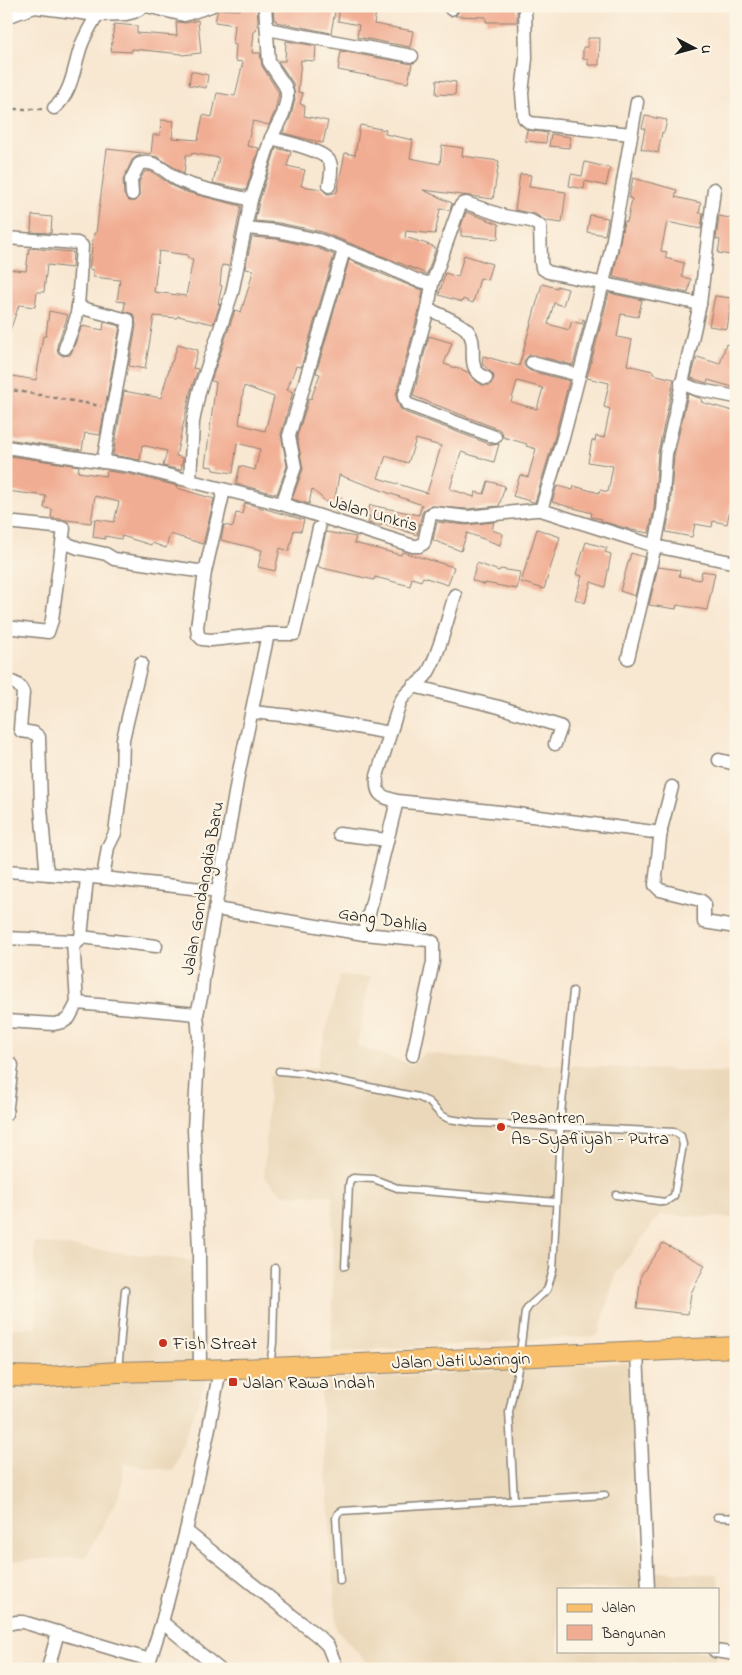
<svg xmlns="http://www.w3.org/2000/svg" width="742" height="1675" viewBox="0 0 742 1675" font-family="'Indie Flower',sans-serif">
<rect width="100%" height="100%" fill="#fcf5e5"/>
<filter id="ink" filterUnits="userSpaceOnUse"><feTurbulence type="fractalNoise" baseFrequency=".02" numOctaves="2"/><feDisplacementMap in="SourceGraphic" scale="10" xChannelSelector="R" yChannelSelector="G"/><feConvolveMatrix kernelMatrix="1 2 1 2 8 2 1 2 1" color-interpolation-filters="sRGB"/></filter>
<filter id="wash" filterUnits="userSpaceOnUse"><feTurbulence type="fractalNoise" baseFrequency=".0096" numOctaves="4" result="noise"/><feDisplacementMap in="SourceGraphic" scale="20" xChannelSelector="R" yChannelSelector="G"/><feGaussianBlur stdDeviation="1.12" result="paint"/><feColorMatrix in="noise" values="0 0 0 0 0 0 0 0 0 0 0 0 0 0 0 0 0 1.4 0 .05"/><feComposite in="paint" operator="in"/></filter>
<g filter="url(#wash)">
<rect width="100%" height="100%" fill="#f8e7d1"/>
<!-- built -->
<g fill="#ebd8ba">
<polygon points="340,975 370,977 357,1046 412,1065 424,1053 516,1063 736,1073 736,1218 660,1215 616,1273 598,1336 331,1352 333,1296 332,1195 284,1195 264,1177 270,1076 317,1067"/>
<polygon points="34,1242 202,1262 207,1377 173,1471 124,1463 121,1492 86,1557 6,1561 6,1328 37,1328"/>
<polygon points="633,1362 642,1571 718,1574 721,1612 718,1635 718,1589 558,1589 558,1651 716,1651 715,1669 373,1669 337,1630 320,1381"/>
</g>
<g id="blocks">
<!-- building -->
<g fill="#f1ad93" fill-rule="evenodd">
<path d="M241,6H257L258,22L256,31H254L252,53H260L262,66L279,93L275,111L269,125L253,121L247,146L259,148L246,190L213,183L219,158L192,153V155H186L184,174L158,157L145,155L137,156L132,160L123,180L124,195L129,201H136L139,198V182L145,171L152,172L176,188L186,192L241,206L229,266L222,265L220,285L222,286L218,304H220L213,324L178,316L177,318L154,316L145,369L129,366L136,326L135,317L133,314L124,311L125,302L117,301L120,280L93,277V270L89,269L94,233H96L107,149L151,154L153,135H160L161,120L174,121L172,138L198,140L203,115L212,117L217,93L235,96L243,62L235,61L236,45L233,44L235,25L215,22L218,9L240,10ZM159,251L188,255V258L193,259L186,296L154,292Z"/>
<polygon points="273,6 320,11 321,8 335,11 331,33 276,22 276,20 274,20"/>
<polygon points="340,6 377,6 374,24 413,31 410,47 357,37 359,25 338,21"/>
<polygon points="459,6 517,6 517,22 486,22 486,17 455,16 458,13"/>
<polygon points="198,20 201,53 182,55 182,54 132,49 132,52 111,51 114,24 137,26 137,33 177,36 176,22 186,23"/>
<polygon points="588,38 600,38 599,65 588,65 588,59 583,59 583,47 588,47"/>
<polygon points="286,41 316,46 315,61 301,60 298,92 303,93 300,104 305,106 304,116 328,121 323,143 283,133 291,116 295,99 293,83 278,61 285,61"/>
<polygon points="341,51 412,64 408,83 338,70"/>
<polygon points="191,71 208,75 206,88 189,85"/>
<polygon points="437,80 456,82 455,95 436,94"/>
<polygon points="645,116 667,120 664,133 662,132 658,153 641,149 645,129 642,128"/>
<polygon points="360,125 386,130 385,134 413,140 410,158 440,164 442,145 463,148 462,156 499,161 493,199 423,190 452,203 450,210 440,209 435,234 406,231 405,237 433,246 433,248 436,248 427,274 322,232 279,223 255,221 259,202 276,148 291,152 287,166 305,170 301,186 322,189 327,194 331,194 337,192 345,153 355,155"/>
<polygon points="527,130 547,133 546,143 525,141"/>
<polygon points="551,134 570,137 569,148 549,146"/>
<polygon points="585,162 610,168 606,186 585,181 584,189 569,186 571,174 582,176"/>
<polygon points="520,174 531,175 529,187 566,192 562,223 546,221 535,214 515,210"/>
<polygon points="633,178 677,190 675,197 701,203 699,213 703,213 701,229 667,222 661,251 667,252 665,258 684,263 682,277 691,279 688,293 613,277 624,221 627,222 632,199 629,198"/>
<polygon points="466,212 499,224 498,239 461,236 461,226"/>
<polygon points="32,215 52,217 51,233 31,232"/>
<polygon points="590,215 608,218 605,235 587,232"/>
<polygon points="719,216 736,219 736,256 718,253 720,240 716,239"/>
<path d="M252,237L276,239L317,248L334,255L301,367L296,366L287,390L293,392L281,434L287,466L277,494L236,484L240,466L255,470L260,449L237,443L233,473L213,470V467L205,466L216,382L211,381L235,310L241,312L250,283L253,270L245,269ZM244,386L274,397L265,431L239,424Z"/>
<polygon points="29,248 73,252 72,268 47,265 44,292 37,292 35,307 19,305 8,336 6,336 6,269 26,271"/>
<polygon points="464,255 492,264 487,280 480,278 473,303 463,299 462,302 439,295 445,273 458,277"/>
<path d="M349,260L413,287L423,290L420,307L396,395L397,400L400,408L404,412L492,445L499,444L494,462L461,452L450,489L474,497L475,492L484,494L488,481L505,486L499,506L467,509L430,506L424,510L422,513L417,535L382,523L381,526L368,523L370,516H367L370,505L419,515L422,505L339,475L335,498L342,499L339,514L312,489L309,504L292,499L303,469L297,436L309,398L311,399L320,374L316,373ZM416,439L441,446L427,493L378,478L386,456L408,463Z"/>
<path d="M542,284L557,288V286L568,289L563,306L554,303L548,324L569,330L572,321L582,324L583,319L585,320L573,365L534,355H529L524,361V366L530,371L569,381L555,436L535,502H533L513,496L520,475L528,477L536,449L526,446L527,444L503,437L502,432L498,429L413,396L429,336L452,343L444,364L468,372L473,379L482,385H490L494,378L493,374L482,364L483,356L519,366ZM517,381L543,388L537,409L511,402Z"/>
<polygon points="609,293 642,300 638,317 621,314 617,337 632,340 627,365 653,371 653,374 674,379 658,452 654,509 649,533 632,530 601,521 602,519 591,517 592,513 552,502 557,486 573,490 574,486 599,493 600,490 608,492 613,466 588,462 592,440 595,441 596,436 604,438 610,409 604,407 609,383 587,378"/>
<polygon points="715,296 732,298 727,329 709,326"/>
<polygon points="49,311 68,315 57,346 58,353 63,356 70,355 72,351 82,326 103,330 104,322 120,326 100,435 85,433 82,450 6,439 6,402 9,387 6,387 6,375 36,380 43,336 46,336"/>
<polygon points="178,344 198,350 193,368 198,369 191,390 176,456 183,458 181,470 163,466 167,451 142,445 140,460 113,455 124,391 161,398 171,362 172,362"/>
<polygon points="726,344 736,347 736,388 708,380 707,383 691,378 697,357 720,364"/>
<polygon points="688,394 702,399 701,402 736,412 736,494 733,494 727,524 713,521 712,527 695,524 692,537 666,532 670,511 674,455"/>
<polygon points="10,456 79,466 78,472 106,476 107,471 129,474 178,486 177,488 214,499 203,544 170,534 166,548 152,543 151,545 122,536 121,539 105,536 105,539 93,537 95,519 114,522 119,502 95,496 91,523 51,518 52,509 44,508 46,496 7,491"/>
<polygon points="245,503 304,520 301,531 294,530 289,551 280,548 275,571 258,567 262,550 221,540 224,525 233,527 236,513 242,514"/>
<polygon points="437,522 466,525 494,522 492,530 503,534 500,545 467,533 461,551 433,540"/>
<polygon points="537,529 560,537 544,589 521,582"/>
<polygon points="326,532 356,537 354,543 401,555 402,552 454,567 448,585 423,577 421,581 412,578 410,586 375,577 374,580 318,567"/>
<polygon points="586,542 607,548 605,552 611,554 605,587 591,582 585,603 575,599 582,576 576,574"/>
<polygon points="631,553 644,557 635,596 620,591"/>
<polygon points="477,563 499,571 500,569 520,572 517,589 485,583 485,585 472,580"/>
<polygon points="658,567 680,570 679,576 700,580 702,571 715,573 707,610 677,605 676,609 649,605"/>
<polygon points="663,1243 705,1265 691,1293 688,1314 637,1308 641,1275"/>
</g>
</g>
</g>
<g filter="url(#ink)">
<use href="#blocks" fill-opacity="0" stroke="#8a8276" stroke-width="1"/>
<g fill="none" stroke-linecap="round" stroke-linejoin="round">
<!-- service casing -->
<g stroke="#8a8276" stroke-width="9">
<g id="service">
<polyline points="279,1071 301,1073 418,1097 429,1102 441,1115 449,1119 475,1123 675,1132 681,1136 683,1145 674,1196 665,1202 616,1195"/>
<polyline points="345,1266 349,1185 350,1180 353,1178 374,1179 400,1189 556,1202"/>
<polyline points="270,1367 273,1343 275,1268"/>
<polyline points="118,1371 125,1290"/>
<polyline points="514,1500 509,1412 518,1369 525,1312 529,1306 547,1290 553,1270 561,1114 573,991"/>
<polyline points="717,1517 736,1518"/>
<polyline points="340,1581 336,1518 338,1513 341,1511 605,1495"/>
</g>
</g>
<!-- minor casing -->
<g stroke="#8a8276" stroke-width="15">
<g id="minor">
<polyline points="525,6 526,59 522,93 524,118 530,123 631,134"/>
<polyline points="151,7 184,15 211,6"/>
<polyline points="451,9 451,6"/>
<polyline points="6,17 35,7 97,15 126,14 134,12 145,6 151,6"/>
<polyline points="267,29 412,56"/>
<path d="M54,108C72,94 74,66 81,46C85,35 91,25 97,15"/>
<path d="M271,138C285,142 324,150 330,162C333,168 330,180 329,186"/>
<path d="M132,194L131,180L139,164C155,158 167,174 180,181C202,190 228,194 251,200"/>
<polyline points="246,228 277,231 319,240 381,264 416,280 432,284"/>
<polyline points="6,238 77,243 82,246 78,307"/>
<path d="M428,309C437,313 461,323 467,330C481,346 462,367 486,378"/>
<polyline points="65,348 76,319 78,307 128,320 128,325 103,462"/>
<polyline points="532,363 579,375"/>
<polyline points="681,383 696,389 736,397"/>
<polyline points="495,437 407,404 404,397 428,309 432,284 459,208 462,204 466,203 504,216 531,221 540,226 541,262 542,268 548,272 700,304"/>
<polyline points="6,447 131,466 282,504 413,546 419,546 424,543 430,515 434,513 467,517 535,510 541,510 655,546 736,563"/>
<polyline points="190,481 193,422 199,392 232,293 251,200 271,138 283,114 287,99 287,92 285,86 269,62 265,6"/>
<polyline points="224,490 205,572 197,627 198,635 202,639 211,640 268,634 294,634 319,528"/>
<polyline points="282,504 295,467 289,436 344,250"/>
<polyline points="541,510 563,438 603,283 611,250 637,102"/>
<polyline points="6,522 64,528 52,620 48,632 6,627"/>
<polyline points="63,542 78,548 106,554 114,559 205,572"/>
<path d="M455,595C448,616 439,655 427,674C419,685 407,689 400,702L377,776C376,795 379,796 397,801L509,813L661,833"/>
<polyline points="628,658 655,546 662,510 666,454 700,304 714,189"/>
<path d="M6,680C15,683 20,684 23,693L20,729L21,731L34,733L39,737L41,807L46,866L49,874L103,878L219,891"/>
<polyline points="413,686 499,707 559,726 561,727 555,744"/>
<polyline points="252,712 301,717 390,733"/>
<polyline points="719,760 736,764"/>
<polyline points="672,787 661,829 655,885 660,890 700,900 704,903 704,922 736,927"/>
<polyline points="339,834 387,840"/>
<polyline points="6,871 49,874"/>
<polyline points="103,878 108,847 115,833 122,779 123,739 141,663"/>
<polyline points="216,909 364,934 428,940 433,942 433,962 413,1055"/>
<polyline points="364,934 397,801"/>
<polyline points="81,937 156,946"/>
<polyline points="6,938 73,941"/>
<polyline points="77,1003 197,1014"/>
<polyline points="6,1021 54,1024 63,1022 69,1018 77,1003 73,941 78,942 81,937 87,878"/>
<polyline points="6,1114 12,1065"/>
<polyline points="637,1353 648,1589"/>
<polyline points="200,1369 199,1251 194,1129 199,1038 197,1014 202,993 203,979 238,776 268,634"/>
<polyline points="186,1531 319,1637 328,1646 337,1669"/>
<polyline points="162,1622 219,1669"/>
<polyline points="6,1624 17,1622 23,1622 150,1660"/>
<polyline points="715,1651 736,1654"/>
<polyline points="48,1669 58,1632"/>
<polyline points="147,1669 162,1622 186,1531 208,1433 220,1369"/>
</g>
</g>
<!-- primary casing -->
<g stroke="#8a8276" stroke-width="22">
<polyline id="primary" points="6,1376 46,1377 118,1372 270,1368 736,1347"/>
</g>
<!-- path -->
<g stroke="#8a8276" stroke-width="2.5" stroke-dasharray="4 4" stroke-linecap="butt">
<polyline points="6,109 43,109"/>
<polyline points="6,389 101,406"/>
</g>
<!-- service -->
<use href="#service" stroke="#fff" stroke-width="6"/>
<!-- minor -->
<use href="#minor" stroke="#fff" stroke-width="12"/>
<!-- primary -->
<use href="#primary" stroke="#f8bf6c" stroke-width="20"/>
</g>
</g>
<!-- markers -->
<g fill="#c8321e" stroke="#fcf5e5" stroke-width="2">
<circle cx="501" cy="1127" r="5"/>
<circle cx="163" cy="1343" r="5"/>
<rect x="228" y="1377" width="10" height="10" rx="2.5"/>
</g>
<g text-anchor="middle" stroke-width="4.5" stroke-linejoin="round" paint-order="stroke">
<!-- street labels -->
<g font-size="18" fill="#1c1c1c" stroke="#fcf5e5">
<text transform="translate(374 513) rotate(16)" y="6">Jalan Unkris</text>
<text transform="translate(202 888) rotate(-80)" y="6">Jalan Gondangdia Baru</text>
<text transform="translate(383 919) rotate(9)" y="6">Gang Dahlia</text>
<text transform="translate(461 1360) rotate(-2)" y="6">Jalan Jati Waringin</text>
</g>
<!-- poi labels -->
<g font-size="18" fill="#1c1c1c" stroke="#fcf5e5" text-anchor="start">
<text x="511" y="1123">Pesantren<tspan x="511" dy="21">As-Syafiiyah - Putra</tspan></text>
<text x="173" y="1349">Fish Streat</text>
<text x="243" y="1388">Jalan Rawa Indah</text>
</g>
</g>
<!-- margin -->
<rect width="742" height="1675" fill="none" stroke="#fcf5e5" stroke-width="25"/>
<!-- legend -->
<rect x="557" y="1588" width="162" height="65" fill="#fcf5e5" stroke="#a29e95"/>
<rect x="567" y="1604" width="25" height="8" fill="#f8bf6c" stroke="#a29e95"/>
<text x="602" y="1612" font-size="15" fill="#1c1c1c">Jalan</text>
<rect x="567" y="1625" width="25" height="15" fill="#f1ad93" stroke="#a29e95"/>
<text x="602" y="1638" font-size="15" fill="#1c1c1c">Bangunan</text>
<!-- north arrow -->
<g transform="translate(694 48) rotate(96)" stroke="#fcf5e5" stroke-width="4" paint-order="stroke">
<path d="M0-4L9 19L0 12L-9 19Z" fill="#1c1c1c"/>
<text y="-8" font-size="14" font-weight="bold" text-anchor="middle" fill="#1c1c1c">U</text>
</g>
</svg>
